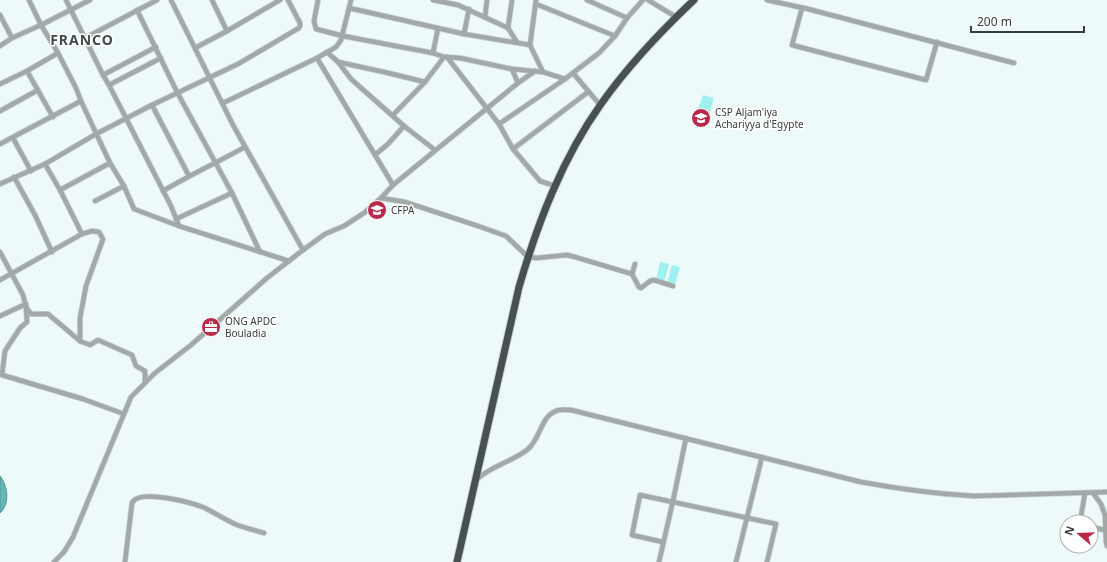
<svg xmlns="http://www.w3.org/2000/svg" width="1107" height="562" viewBox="0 0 1107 562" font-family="'Noto Sans',sans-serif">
<rect width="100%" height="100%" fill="#eefafa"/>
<!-- green -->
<g fill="#9ff1f0">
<polygon points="703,95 714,98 709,115 697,112"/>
<polygon points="660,262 669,264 664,282 656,280"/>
<polygon points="672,265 680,267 675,285 667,283"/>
</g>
<!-- water -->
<path fill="#62b8b7" stroke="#559392" d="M0,476C8,486 10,504 0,513Z"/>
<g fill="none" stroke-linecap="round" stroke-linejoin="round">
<!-- minor casing -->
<g stroke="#c9d4d4" stroke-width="6">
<g id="minor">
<polyline points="29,0 41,25 58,53 76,88 81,101 110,163 124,186 134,209 179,226 289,261"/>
<polyline points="66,0 103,75 109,85 171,206 179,226"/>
<polyline points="212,0 227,31"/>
<polyline points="318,0 314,21 316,29 343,36 433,53 444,57 460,58 512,69 543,72 565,79"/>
<polyline points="433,0 458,5 508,28"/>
<polyline points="512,0 508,28 517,42"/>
<polyline points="536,0 530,45 543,72"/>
<polyline points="587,0 627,18"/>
<polyline points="648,0 676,17"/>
<polyline points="767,0 808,9 1014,63"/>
<polyline points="536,4 615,36"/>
<polyline points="349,8 464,34 530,45"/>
<polyline points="802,8 792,45 926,80 937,42"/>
<polyline points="137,10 177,92 232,193 260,252"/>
<polyline points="0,15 12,38"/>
<polyline points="485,17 487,0"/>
<polyline points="464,34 469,9"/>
<polyline points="85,38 157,0"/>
<polyline points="0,46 12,38 41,25 90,0"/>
<polyline points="195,48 227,31 280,0"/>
<polyline points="327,52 338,62 351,79 404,126 435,150"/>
<polyline points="433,53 438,28"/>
<polyline points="447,57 499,124 513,149 588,92"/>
<polyline points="317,58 336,47 341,40 351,0"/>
<polyline points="338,62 384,72 425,82"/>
<polyline points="512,69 518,83"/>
<polyline points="27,71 53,117"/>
<polyline points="573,73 600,105"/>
<polyline points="103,75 156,47"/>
<polyline points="0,84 27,71 58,53"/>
<polyline points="109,85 161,58"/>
<polyline points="223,103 317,58 393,185"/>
<polyline points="152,105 189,176"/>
<polyline points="0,111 38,90"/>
<polyline points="393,115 425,82 444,57"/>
<polyline points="499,124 565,79 599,53 615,36 627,18 643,0"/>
<polyline points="13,138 31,171"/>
<polyline points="0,144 81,101"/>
<polyline points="513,149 540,181 555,186"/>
<polyline points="375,155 388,144 404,126"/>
<polyline points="45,164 60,190 82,234"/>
<polyline points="14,177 35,215 52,252"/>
<polyline points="0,184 45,164 96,134 152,105 238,64 299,28 300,26 300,23 288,0"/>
<polyline points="60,190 110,163"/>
<path d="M163,191C190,175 218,162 245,147"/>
<polyline points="381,198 405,202 478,226 506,236 528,257 537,258 567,255 575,257 632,274 639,287 641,288 650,281 654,280 673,286"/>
<polyline points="95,201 124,186"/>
<polyline points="176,219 232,193"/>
<polyline points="303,250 325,234 344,226 364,213 381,198 393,185 518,83 535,71"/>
<polyline points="0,252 23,295 26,307 31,314 48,314 80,341"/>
<polyline points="632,274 635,264"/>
<polyline points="0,280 82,234 92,231 99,232 103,239 86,286 80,318 80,341 90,345 98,340 132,355 136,366 145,371 145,382"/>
<polyline points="26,307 27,322 20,328 5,351 2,375 83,399 124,414"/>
<polyline points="0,316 26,304"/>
<path d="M476,480C491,466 511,462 527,450C541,439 540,417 556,411C560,409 567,410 571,410L861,482C899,489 936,494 974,496L1107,492"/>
<polyline points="1093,493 1101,504 1105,515 1106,542 1107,546"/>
<polyline points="1080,522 1085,493"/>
<polyline points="1091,527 1105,530"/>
<polyline points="663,542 632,535 640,495 776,524 767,562"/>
<polyline points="54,562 64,552 73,537 131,397 155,373 191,345 267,278 303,250 233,125 171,0"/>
<path d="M125,562L132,503C139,488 193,503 205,508C215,513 224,519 235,524C244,528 254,530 264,533"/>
<polyline points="659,562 673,501 686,438"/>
<polyline points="736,562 762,457"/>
</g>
</g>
<!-- highway casing -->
<g stroke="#c9d4d4" stroke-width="9">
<path id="highway" d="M457,562L519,287C538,222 562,159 601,104C628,66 660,32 694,0"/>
</g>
<!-- minor -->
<use href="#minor" stroke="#a3a8a8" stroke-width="4.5"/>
<!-- highway -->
<use href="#highway" stroke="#475150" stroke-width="7"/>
</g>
<!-- icons -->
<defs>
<g id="school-disc" transform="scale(1)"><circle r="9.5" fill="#ba2948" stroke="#fff"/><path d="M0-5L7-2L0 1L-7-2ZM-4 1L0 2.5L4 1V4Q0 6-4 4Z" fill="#fff"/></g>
<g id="office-disc" transform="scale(1)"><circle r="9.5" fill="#ba2948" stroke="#fff"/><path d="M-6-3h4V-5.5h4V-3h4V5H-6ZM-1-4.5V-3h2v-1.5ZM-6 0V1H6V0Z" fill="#fff"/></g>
</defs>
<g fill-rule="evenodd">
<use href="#school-disc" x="701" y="118"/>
<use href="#school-disc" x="377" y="210"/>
<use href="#office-disc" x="211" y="327"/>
</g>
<g text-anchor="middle" stroke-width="3" stroke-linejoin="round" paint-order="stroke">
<!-- poi labels -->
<g font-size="10" fill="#373c3c" stroke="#fff" text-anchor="start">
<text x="715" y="116">CSP Aljam'iya<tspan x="715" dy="12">Achariyya d'Egypte</tspan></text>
<text x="391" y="214">CFPA</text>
<text x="225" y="325">ONG APDC<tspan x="225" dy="12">Bouladia</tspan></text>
</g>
<!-- district labels -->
<g font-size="14" font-weight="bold" letter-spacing="1" fill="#404a4a" stroke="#fff">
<text x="82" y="45">FRANCO</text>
</g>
</g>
<!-- north arrow -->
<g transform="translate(1079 534) rotate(289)"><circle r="19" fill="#ffffff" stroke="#afb1b1"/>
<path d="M0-3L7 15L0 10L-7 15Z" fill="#ba2948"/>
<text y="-6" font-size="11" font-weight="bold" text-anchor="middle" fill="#373c3c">N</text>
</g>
<!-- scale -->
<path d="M971 26v6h113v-6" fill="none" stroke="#373c3c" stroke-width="2"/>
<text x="977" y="26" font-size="12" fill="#373c3c" stroke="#ffffff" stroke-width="3" paint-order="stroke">200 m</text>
</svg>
